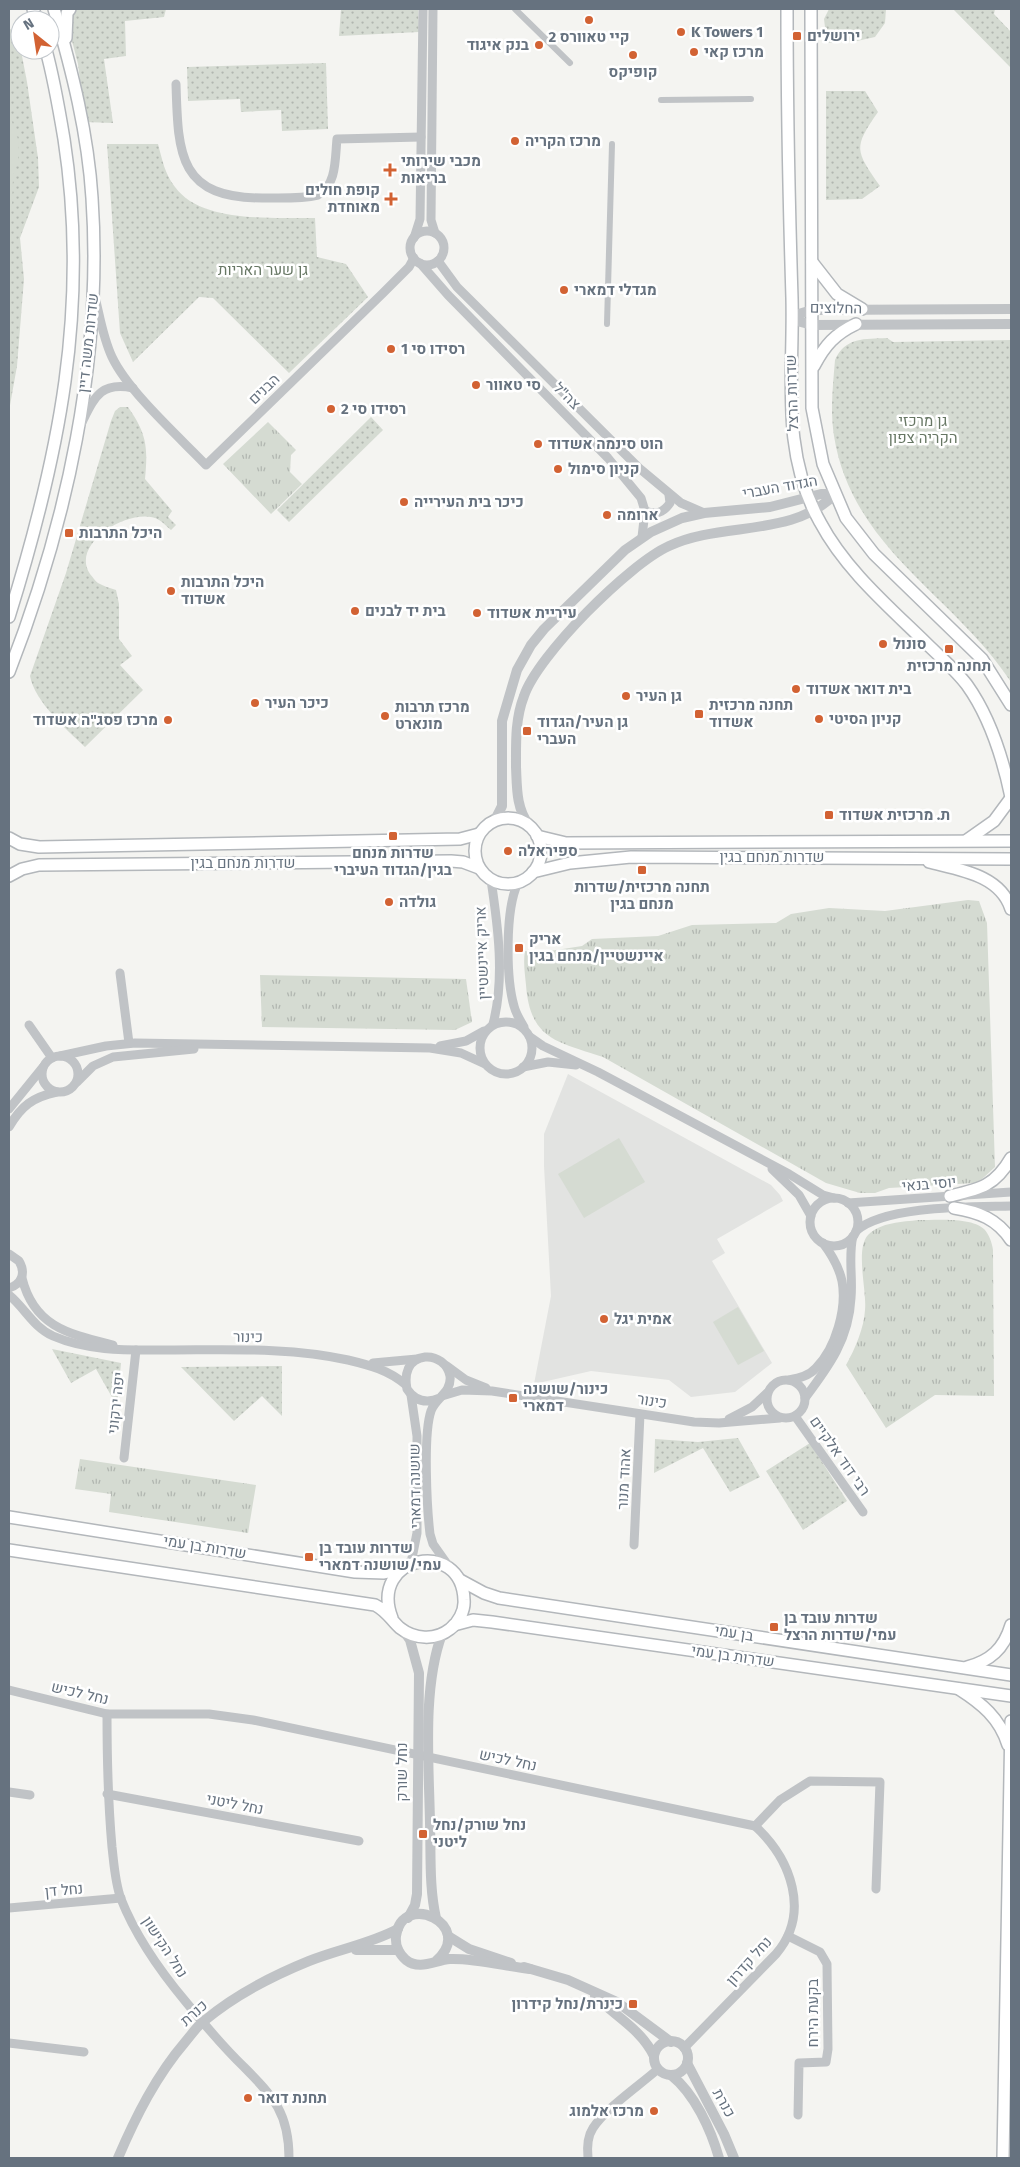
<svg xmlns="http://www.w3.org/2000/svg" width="1020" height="2167" viewBox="0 0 1020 2167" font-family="'Fira Sans',Heebo,sans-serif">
<defs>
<pattern id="grass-tufts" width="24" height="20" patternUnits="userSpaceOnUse" patternTransform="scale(1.25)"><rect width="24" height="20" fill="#d5dbd2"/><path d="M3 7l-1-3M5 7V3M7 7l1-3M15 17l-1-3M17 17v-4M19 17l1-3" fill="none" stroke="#b1b6b0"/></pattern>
<pattern id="park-dots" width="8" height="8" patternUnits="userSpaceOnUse" patternTransform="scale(1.25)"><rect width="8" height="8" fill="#d5dbd2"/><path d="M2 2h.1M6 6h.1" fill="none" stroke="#b1b6b0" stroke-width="1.8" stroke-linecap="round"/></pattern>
</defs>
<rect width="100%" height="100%" fill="#f4f4f1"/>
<!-- built -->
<polygon fill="#e2e3e1" points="568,1074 771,1185 780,1195 783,1201 717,1239 725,1253 712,1261 772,1363 735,1392 691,1397 669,1380 591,1371 534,1384 551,1296 544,1166 544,1134"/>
<!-- grass -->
<g fill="url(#grass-tufts)">
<polygon points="268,422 296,450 291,455 290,472 302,484 271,514 223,464"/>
<path d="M968,900L979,901L987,923L995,1167L982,1179L975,1183L889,1188L875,1193H860L826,1183L603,1057C558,1042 530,1040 526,985C525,974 523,962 525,951L537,953L582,946L592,939L658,936L692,925L776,923L791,914L829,908L885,911Z"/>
<polygon points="260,975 466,979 472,1022 455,1030 262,1027"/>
<path d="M919,1220C935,1220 972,1217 984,1229C989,1234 992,1243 993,1250L994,1396L935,1395L886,1428L846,1365C855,1349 864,1328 865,1310C867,1291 855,1249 868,1235C881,1222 902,1222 919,1220Z"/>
<polygon points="80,1459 256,1485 248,1533 109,1512 111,1494 75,1489"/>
</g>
<!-- park -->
<g fill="url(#park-dots)">
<polygon points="78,9 166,9 164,17 125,21 126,56 104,59 113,123 85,122 78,64 70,33 72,15"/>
<polygon points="341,9 418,9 419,32 339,36"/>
<polygon points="829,9 886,9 885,23 875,37 857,41 827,43 824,19"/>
<polygon points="953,9 995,9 994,14 1011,32 1011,68"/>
<polygon points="9,28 18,35 27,82 38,158 39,187 20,238 24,279 17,366 9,411"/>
<polygon points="326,63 328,129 282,131 281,110 241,112 240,99 188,101 187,67"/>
<path d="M826,91H865L878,112C853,148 855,150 880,186L862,199L826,200Z"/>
<path d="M107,144H158C162,159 165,175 175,187C202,224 274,217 315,218L317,257L346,264L368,297L289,373L213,298L199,297L133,362L120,333Z"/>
<path d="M887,338L893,342L1011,340V682C954,595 852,549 834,436C830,410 833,385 835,360C845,337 865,339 887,338Z"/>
<path d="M120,407H128C147,434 148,447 145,479L172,511L168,517L176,525L171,530C167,527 163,522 159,520C133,505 69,543 90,574C93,577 95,581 98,583C103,586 110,588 116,590L119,604V639L132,656L120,665L143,690L85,747C66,729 35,702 30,676L66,573L111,421L115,411Z"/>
<polygon points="371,417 383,430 289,522 277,510"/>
<polygon points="52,1349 121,1363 117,1406 96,1369 71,1383"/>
<polygon points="282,1366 282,1416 262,1396 234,1421 181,1367"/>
<polygon points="738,1438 760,1477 730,1492 703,1448 654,1473 655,1439 698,1442"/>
<polygon points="810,1443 847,1501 803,1530 766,1471"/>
</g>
<!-- garden -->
<g fill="#d5dbd2">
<polygon points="9,113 19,142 18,161 13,176 12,206 9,211"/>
<polygon points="619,1138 645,1182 584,1218 558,1174"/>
<polygon points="738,1307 764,1351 738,1365 713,1322"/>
</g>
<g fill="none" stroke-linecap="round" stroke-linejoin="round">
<!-- secondary casing -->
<g stroke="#b3b7bb" stroke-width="14">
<g id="secondary">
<polyline points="33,9 37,20"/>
<path d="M787,9C787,105 789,202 792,298C794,375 780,451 820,522C845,569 887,605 925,642C939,656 955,669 967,685C990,717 1003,759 1011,797"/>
<polyline points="811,9 812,408 823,464 846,518 874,554 982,659 1011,705"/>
<polyline points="66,38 67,13 70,9"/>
<polyline points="812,262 837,294 862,309"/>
<path d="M814,366C825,345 835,334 856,324"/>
<path d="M9,617C59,457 90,307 64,139C59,109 54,79 46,50"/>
<path d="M9,672C67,523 103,358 92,198C88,134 72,70 54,9"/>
<circle cx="508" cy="851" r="33"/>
<polyline points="537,836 566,843 1011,841"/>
<polyline points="9,838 20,844 39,847 460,839 479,834"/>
<polyline points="967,840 994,821 1011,798"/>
<path d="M929,862C960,870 1000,875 1011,909"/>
<polyline points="533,872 570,863 631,857 1011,859"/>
<polyline points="9,876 22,869 39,865 451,861 463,862 479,868"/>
<path d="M950,1196C980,1189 995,1186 1011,1158"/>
<path d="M954,1208C979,1212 997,1219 1011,1240"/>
<polyline points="9,1517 355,1572 384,1573 402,1569"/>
<path d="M9,1550L375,1605C387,1611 391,1620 400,1628C414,1639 435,1641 450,1629C458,1623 465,1611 464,1600C462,1538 368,1555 392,1618"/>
<polyline points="460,1580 484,1593 499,1598 1011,1675"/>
<polyline points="454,1625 473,1620 492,1622 1011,1696"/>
<path d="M967,1667C990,1661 1004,1649 1011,1625"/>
<path d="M959,1689C981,1703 1000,1718 1008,1745"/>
<polyline points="1003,2158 1011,1721"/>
</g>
</g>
<!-- pedestrian -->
<g stroke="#c0c3c6" stroke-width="6">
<polyline points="515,9 570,63"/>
<polyline points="661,100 751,99"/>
<polyline points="607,324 612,144"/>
</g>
<!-- minor -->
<g stroke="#c0c3c6" stroke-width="9">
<polyline points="433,9 431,220 435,233"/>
<path d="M176,84C178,156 179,199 265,198C282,198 301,199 318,195C337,186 335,157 337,139L421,137"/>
<circle cx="427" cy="248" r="17"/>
<polyline points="414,238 420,219 423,9"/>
<polyline points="438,261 457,287 639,468 681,503 704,513"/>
<polyline points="420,263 448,295 608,458 641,498 645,511 642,537"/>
<path d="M95,297C100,317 103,338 112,357C128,391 178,436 206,465L382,294L409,267L414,258"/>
<path d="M80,426C94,399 99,381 133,388"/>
<path d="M645,511C656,515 663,513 670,503L669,495"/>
<path d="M491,880C498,926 505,979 493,1024"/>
<path d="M518,883C505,909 506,978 514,1006C516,1014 520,1020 524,1027"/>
<polyline points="120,973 129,1043"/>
<circle cx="506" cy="1048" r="26"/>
<polyline points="29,1025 52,1058"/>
<polyline points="530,1037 543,1046 598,1072 789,1174 823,1195 834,1198"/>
<polyline points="440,1046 466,1041 484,1031"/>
<circle cx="60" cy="1074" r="18"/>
<polyline points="60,1056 106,1046 135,1043 430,1048 461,1053 485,1064"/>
<polyline points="523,1067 548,1062 576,1065"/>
<polyline points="77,1082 93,1066 113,1057 194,1049"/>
<polyline points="9,1109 43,1067"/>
<path d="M9,1127C21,1106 33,1097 57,1092"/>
<polyline points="772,1169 799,1195 811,1216"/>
<circle cx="834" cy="1222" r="24"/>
<polyline points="848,1203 1011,1192"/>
<path d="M856,1231C885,1205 973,1207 1011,1206"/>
<path d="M9,1254L19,1261C26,1273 22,1284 9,1288"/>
<path d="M22,1278C34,1327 69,1334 113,1345"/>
<path d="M9,1295C25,1308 33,1327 53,1336C90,1352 130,1350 169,1350C228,1350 290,1347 348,1360C369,1365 389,1370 406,1385"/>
<polyline points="373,1363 417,1359"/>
<polyline points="447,1366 466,1380 486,1388"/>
<circle cx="786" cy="1399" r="19"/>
<path d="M789,1380C799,1378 809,1376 816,1368C836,1348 847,1308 842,1281C839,1267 832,1255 823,1243"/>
<polyline points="442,1396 462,1390 492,1391 694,1422 719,1423 780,1418"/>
<path d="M440,1398C426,1404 415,1401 407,1389C404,1374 408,1359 425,1357C437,1356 448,1364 450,1376C452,1393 435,1398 431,1411C423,1434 427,1509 430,1534L433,1544L450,1568"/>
<path d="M805,1398C829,1366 849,1339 851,1298C853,1277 848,1256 853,1236"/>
<polyline points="795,1416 863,1512"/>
<polyline points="729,1419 752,1407 767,1393"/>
<polyline points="124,1458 136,1350"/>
<polyline points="634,1545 640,1414"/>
<polyline points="411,1563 417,1533 417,1436 411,1395"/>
<polyline points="9,1690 107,1714 209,1714 253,1720 755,1826 780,1800 810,1781 880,1782 876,1889"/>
<path d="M107,1714C107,1759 108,1802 112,1847C114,1864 115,1883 121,1899C136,1937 160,1971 186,2002C204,2024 223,2047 244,2067C274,2097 289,2114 289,2158"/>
<polyline points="9,1792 30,1795"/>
<polyline points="107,1794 359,1841"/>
<polyline points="9,1908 121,1898"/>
<polyline points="788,1936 820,1952 827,1964 828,2049 826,2062 799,2063 798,2115"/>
<polyline points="9,2043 84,2052"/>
<path d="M684,2048L776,1954C811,1913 791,1859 755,1826"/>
<path d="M588,2158C587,2148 587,2137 593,2128C606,2108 640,2085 658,2069"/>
</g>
<!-- tertiary -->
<g stroke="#c0c3c6" stroke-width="10">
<polyline points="1011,309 812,310 792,316 801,322 812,325 1011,324"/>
<polyline points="495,820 502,806 502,721 517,670 531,645 544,629 625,550 651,532 682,518 704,513 770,507 821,494 835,494"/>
<path d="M529,825C516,808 517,787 516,767C516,743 515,719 524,696C538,655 629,564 669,546C722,521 793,538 835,494"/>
<polyline points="403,1630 410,1640 419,1673 417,1894 415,1905 408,1918"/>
<path d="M436,1918C429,1887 431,1854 430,1823C429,1765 422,1688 442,1634"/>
<polyline points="448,1936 469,1949 511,1963"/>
<polyline points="356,1950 398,1950"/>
<path d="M436,1961C477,1925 402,1890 396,1936C395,1945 399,1954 406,1960C420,1971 435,1960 450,1959C474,1958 505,1966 530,1969"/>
<polyline points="524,1967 568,1980 617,2002 671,2042"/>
<path d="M595,1996C615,2016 641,2029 654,2056"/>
<circle cx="671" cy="2058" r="17"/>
<polyline points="687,2063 724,2134 734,2158"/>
<path d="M671,2075C695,2094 711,2130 719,2158"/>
<path d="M118,2158C136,2116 156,2076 186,2041C192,2034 197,2026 204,2021C235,1995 272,1976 309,1961C339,1949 370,1944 398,1929"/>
</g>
<!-- secondary -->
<use href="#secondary" stroke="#fff" stroke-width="11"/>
</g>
<!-- markers -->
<g fill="#d26233" stroke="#fff" stroke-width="2">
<circle cx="589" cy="20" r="5"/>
<circle cx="681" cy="32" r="5"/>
<rect x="792" y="31" width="10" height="10" rx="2.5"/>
<circle cx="539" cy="45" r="5"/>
<circle cx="694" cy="52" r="5"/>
<circle cx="633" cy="55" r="5"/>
<circle cx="515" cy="141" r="5"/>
<path d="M387.5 162.5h5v5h5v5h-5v5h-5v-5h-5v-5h5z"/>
<path d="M388.5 191.5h5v5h5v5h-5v5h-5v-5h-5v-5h5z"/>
<circle cx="564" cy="290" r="5"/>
<circle cx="391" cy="349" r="5"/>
<circle cx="476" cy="385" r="5"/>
<circle cx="331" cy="409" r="5"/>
<circle cx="538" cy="444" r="5"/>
<circle cx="558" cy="469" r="5"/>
<circle cx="404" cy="502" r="5"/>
<circle cx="607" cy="515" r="5"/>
<rect x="64" y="528" width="10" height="10" rx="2.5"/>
<circle cx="171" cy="591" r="5"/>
<circle cx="355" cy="611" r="5"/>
<circle cx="477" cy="613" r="5"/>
<circle cx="883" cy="644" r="5"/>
<rect x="944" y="644" width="10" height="10" rx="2.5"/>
<circle cx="796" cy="689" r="5"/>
<circle cx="626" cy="696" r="5"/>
<circle cx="255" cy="703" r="5"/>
<rect x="694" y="709" width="10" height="10" rx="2.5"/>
<circle cx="385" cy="716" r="5"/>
<circle cx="819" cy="719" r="5"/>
<circle cx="168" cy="720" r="5"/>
<rect x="522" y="726" width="10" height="10" rx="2.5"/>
<rect x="824" y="810" width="10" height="10" rx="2.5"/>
<rect x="388" y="831" width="10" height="10" rx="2.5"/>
<circle cx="508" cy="851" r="5"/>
<rect x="637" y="865" width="10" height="10" rx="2.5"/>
<circle cx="389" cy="902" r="5"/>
<rect x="514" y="943" width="10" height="10" rx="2.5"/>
<circle cx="604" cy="1319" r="5"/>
<rect x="508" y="1393" width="10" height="10" rx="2.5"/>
<rect x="304" y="1552" width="10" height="10" rx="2.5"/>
<rect x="769" y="1622" width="10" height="10" rx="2.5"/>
<rect x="418" y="1829" width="10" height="10" rx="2.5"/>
<rect x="628" y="1999" width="10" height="10" rx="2.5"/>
<circle cx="248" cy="2098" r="5"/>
<circle cx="654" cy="2111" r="5"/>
</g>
<g text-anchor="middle" stroke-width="5" stroke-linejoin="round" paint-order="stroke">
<!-- poi labels -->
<g font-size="15" font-weight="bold" fill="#66727f" stroke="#fff" text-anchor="start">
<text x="691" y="37">K Towers 1</text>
<text x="807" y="41">ירושלים</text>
<text x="589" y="42" text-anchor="middle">קיי טאוורס 2</text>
<text x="529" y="50" text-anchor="end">בנק איגוד</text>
<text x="704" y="57">מרכז קאי</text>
<text x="633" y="77" text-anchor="middle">קופיקס</text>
<text x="525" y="146">מרכז הקריה</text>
<text x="401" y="166">מכבי שירותי<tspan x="401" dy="17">בריאות</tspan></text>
<text x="380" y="195" text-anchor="end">קופת חולים<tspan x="380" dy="17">מאוחדת</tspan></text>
<text x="574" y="295">מגדלי דמארי</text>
<text x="401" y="354">רסידו סי 1</text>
<text x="486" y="390">סי טאוור</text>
<text x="341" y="414">רסידו סי 2</text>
<text x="548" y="449">הוט סינמה אשדוד</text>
<text x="568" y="474">קניון סימול</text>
<text x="414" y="507">כיכר בית העירייה</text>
<text x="617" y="520">ארומה</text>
<text x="79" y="538">היכל התרבות</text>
<text x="181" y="587">היכל התרבות<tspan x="181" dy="17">אשדוד</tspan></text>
<text x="365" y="616">בית יד לבנים</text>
<text x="487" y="618">עיריית אשדוד</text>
<text x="893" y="649">סונול</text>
<text x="949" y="671" text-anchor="middle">תחנה מרכזית</text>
<text x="806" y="694">בית דואר אשדוד</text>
<text x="636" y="701">גן העיר</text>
<text x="265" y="708">כיכר העיר</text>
<text x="709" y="710">תחנה מרכזית<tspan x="709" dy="17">אשדוד</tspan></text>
<text x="395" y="712">מרכז תרבות<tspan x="395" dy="17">מונארט</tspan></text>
<text x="829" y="724">קניון הסיטי</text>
<text x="158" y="725" text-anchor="end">מרכז פסג"ה אשדוד</text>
<text x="537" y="727">גן העיר/הגדוד<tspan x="537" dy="17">העברי</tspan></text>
<text x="839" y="820">ת. מרכזית אשדוד</text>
<text x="518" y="856">ספיראלה</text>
<text x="393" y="858" text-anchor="middle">שדרות מנחם<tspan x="393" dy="17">בגין/הגדוד העיברי</tspan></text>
<text x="642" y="892" text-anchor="middle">תחנה מרכזית/שדרות<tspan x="642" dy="17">מנחם בגין</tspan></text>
<text x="399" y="907">גולדה</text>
<text x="529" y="944">אריק<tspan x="529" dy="17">איינשטיין/מנחם בגין</tspan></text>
<text x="614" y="1324">אמית יגל</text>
<text x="523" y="1394">כינור/שושנה<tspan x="523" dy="17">דמארי</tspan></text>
<text x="319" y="1553">שדרות עובד בן<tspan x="319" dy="17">עמי/שושנה דמארי</tspan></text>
<text x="784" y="1623">שדרות עובד בן<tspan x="784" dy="17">עמי/שדרות הרצל</tspan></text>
<text x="433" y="1830">נחל שורק/נחל<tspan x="433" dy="17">ליטני</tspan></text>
<text x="623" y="2009" text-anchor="end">כינרת/נחל קידרון</text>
<text x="258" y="2103">תחנת דואר</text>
<text x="644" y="2116" text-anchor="end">מרכז אלמוג</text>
</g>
<!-- park labels -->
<g font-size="15" fill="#677764" stroke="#fff">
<text x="263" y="275">גן שער האריות</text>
<text x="923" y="426">גן מרכזי<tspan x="923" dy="17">הקריה צפון</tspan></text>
</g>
<!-- street labels -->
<g font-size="15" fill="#66727f" stroke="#fff">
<text transform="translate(836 308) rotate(1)" y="5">החלוצים</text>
<text transform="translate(88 343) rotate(-84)" y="5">שדרות משה דיין</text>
<text transform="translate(264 389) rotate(-44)" y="5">הבנים</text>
<text transform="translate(792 393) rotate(-92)" y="5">שדרות הרצל</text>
<text transform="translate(567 396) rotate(45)" y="5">צה"ל</text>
<text transform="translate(780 487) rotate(-10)" y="5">הגדוד העברי</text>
<text x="772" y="862">שדרות מנחם בגין</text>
<text x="243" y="868">שדרות מנחם בגין</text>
<text transform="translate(482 953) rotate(-92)" y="5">אריק איינשטיין</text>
<text transform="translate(929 1184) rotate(-5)" y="5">יוסי בנאי</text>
<text transform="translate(248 1337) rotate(1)" y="5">כינור</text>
<text transform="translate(652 1401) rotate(9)" y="5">כינור</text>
<text transform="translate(116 1403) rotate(-84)" y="5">יפה ירקוני</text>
<text transform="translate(840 1456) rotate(55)" y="5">רבי דוד אלקיים</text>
<text transform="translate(624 1479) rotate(-87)" y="5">אהוד מנור</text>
<text transform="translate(415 1486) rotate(-91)" y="5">שושנה דמארי</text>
<text transform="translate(205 1547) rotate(9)" y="5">שדרות בן עמי</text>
<text transform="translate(734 1633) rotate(9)" y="5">בן עמי</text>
<text transform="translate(733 1656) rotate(8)" y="5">שדרות בן עמי</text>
<text transform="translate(80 1693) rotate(13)" y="5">נחל לכיש</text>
<text transform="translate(508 1760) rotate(12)" y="5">נחל לכיש</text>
<text transform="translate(402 1772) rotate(-90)" y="5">נחל שורק</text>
<text transform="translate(235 1804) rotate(11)" y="5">נחל ליטני</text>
<text transform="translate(64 1890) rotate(-5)" y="5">נחל דן</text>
<text transform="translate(165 1947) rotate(57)" y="5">נחל הקישון</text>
<text transform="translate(749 1961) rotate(-48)" y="5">נחל קדרון</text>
<text transform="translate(194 2013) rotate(-42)" y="5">כנרת</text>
<text transform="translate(813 2013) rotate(-90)" y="5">בקעת הירח</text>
<text transform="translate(724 2103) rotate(61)" y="5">כנרת</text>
</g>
</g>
<!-- border -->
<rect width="1020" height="2167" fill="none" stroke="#66727f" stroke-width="20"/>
<!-- north arrow -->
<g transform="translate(35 35) rotate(330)"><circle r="24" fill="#ffffff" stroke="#c2c7cc"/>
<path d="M0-4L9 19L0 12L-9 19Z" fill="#d26233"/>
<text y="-8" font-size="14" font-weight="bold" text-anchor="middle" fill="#66727f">N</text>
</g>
</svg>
